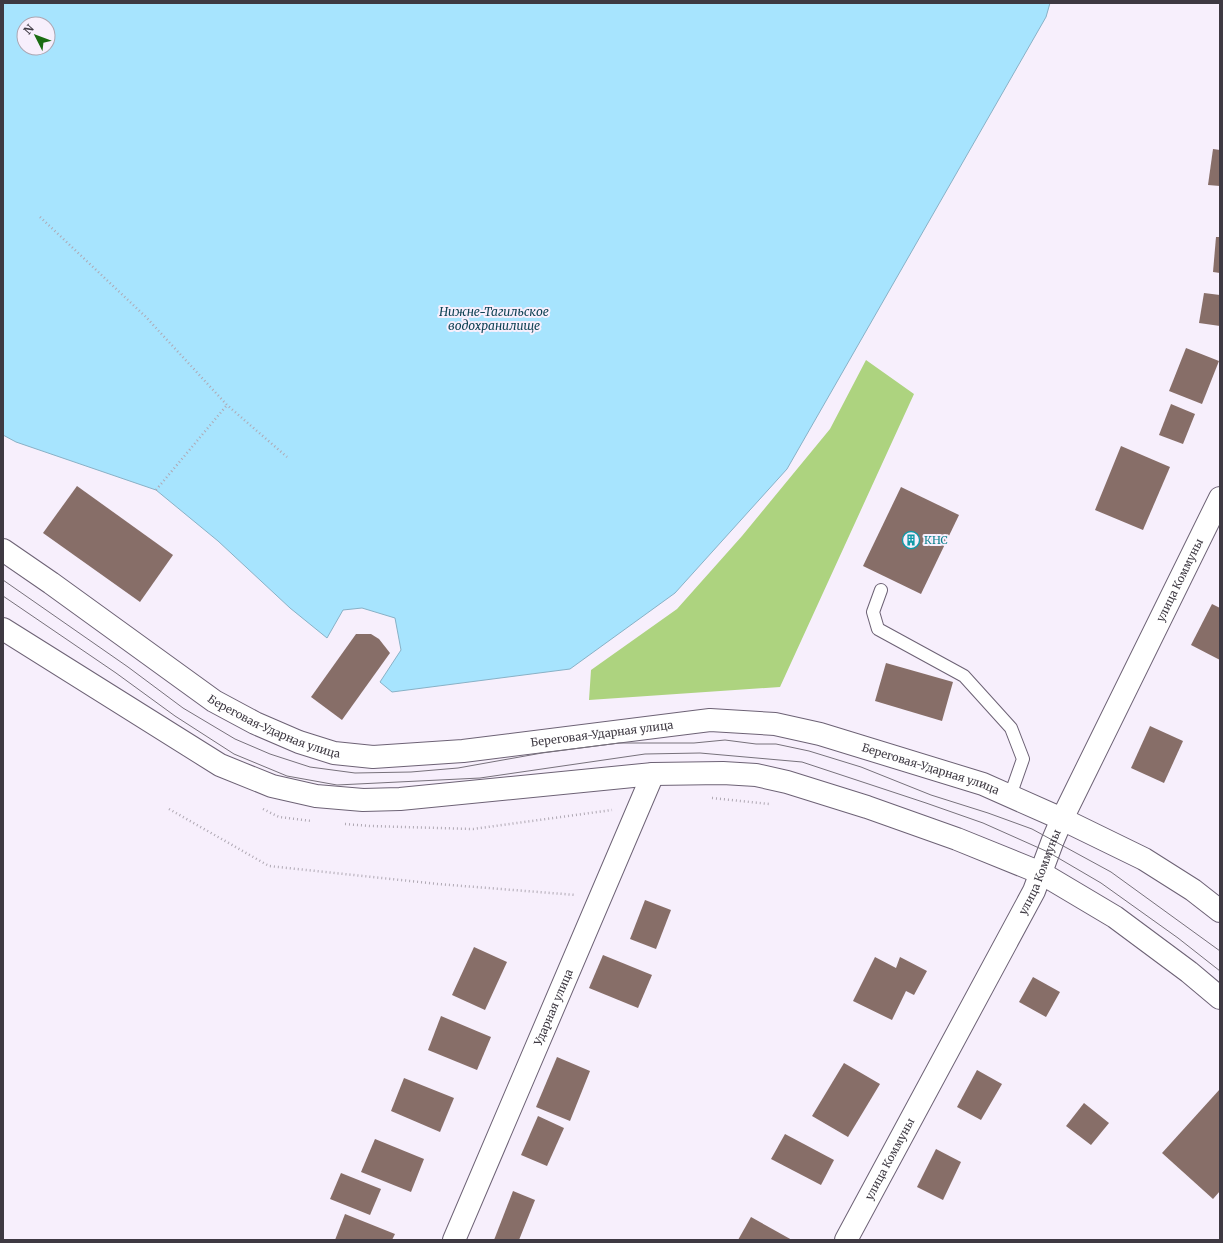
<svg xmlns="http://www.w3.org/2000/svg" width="1223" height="1243" viewBox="0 0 1223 1243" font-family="Merriweather,serif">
<rect width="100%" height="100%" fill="#f7effc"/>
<!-- green -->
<polygon fill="#add37f" points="866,360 914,394 780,687 589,700 591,670 677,609 742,536 830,429"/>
<!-- water -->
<path fill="#a7e4fe" stroke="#88b1c6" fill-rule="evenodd" d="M3,3H1050L1046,17L787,469L675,593L570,669L392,692L380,682L401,650L395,618L362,608L343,610L327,638L290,608L218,541L156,490L16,442L3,435ZM24,24H48V48H24Z"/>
<!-- building -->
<g fill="#876e68">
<polygon points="1213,149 1220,150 1220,186 1208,185"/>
<polygon points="1216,237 1220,237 1220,273 1213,272"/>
<polygon points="1204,293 1220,295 1220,326 1199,323"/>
<polygon points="1186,348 1219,361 1202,404 1169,391"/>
<polygon points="1171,404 1195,414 1183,444 1159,435"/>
<polygon points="1121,446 1170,467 1143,530 1095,510"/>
<polygon points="77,486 173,555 140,602 43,533"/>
<polygon points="901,487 959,515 921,594 863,566"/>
<polygon points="1212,604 1220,608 1220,660 1191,645"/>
<polygon points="356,634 371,634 379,639 390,653 342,720 311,697"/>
<polygon points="886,663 953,682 942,721 875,701"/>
<polygon points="1150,726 1183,741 1164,783 1131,768"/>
<polygon points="645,900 671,910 656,949 630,939"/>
<polygon points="474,947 507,962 485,1010 452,995"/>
<polygon points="603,955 652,975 638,1008 589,988"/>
<polygon points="875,957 896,968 900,957 927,971 914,995 906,991 892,1020 853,1001"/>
<polygon points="1033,977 1060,992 1046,1017 1019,1002"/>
<polygon points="441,1016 491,1037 477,1070 428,1050"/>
<polygon points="557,1057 590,1071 570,1121 536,1107"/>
<polygon points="844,1063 880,1084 848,1137 812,1116"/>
<polygon points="977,1070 1002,1084 981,1120 957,1107"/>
<polygon points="404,1078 454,1098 440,1132 391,1111"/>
<polygon points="1220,1089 1220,1191 1213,1199 1162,1153"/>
<polygon points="1084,1103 1109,1123 1091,1145 1066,1126"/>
<polygon points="538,1116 564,1128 547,1166 521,1155"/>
<polygon points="785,1134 834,1160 821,1185 771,1159"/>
<polygon points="375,1139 424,1159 411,1192 361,1172"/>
<polygon points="936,1149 961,1162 943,1200 917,1187"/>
<polygon points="341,1173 381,1189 370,1215 330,1199"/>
<polygon points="513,1191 535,1200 519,1240 494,1240"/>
<polygon points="345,1214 395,1234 392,1240 335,1240"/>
<polygon points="751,1217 792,1240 738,1240"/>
</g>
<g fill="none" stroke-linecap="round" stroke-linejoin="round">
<!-- lane casing -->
<g stroke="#6d6275" stroke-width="14">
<polyline id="lane" points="881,590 873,612 878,629 964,676 1011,728 1023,759 1010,796"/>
</g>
<!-- street casing -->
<g stroke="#6d6275" stroke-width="24">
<g id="street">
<path id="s1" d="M454,1240L653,774"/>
<path id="s2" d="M846,1240L1034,891L1053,840L1062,819L1220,498"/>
</g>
</g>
<!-- secondary casing -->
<g stroke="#6d6275" stroke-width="24">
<g id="secondary">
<path id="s3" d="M3,550L51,583L214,701L255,723L299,742L334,753L373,757L463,751L710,720L775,724L820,734L983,784L1062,819L1144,859L1193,890L1220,911"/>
<polyline points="3,629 220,765 272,786 316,796 363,800 400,799 653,774 723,773 756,775 787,782 867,807 957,839 1041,873 1115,917 1189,972 1220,998"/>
</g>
</g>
<!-- path -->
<g stroke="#afa8b3" stroke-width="2.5" stroke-dasharray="1 3" stroke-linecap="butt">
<polyline points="40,217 145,316 227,405 287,457"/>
<polyline points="156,490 227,405"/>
<polyline points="712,798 769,804"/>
<polyline points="169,809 269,866 438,884 576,895"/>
<polyline points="263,809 279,817 312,821"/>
<polyline points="345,824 370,826 473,829 612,810"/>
</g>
<!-- lane -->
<use href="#lane" stroke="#fff" stroke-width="12"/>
<!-- street -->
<use href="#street" stroke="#fff" stroke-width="22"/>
<!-- secondary -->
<use href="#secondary" stroke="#fff" stroke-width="22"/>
<!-- tram -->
<g stroke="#77717b" stroke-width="1">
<polyline points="3,580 128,667 183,708 235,739 270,754 310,767 355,773 411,772 458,768 542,753 619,743 694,743 725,740 756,744 776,744 809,751 861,767 931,795 988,813 1032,829 1111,872 1220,951"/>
<polyline points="3,596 116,673 175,716 234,754 287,776 337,785 480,778 645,754 700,753 802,762 926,803 983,823 1048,852 1101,883 1178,938 1220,971"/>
</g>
</g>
<!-- icons -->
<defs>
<g id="building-ring" transform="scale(0.9)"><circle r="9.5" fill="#f7effc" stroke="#0f9aa8" stroke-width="1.5"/><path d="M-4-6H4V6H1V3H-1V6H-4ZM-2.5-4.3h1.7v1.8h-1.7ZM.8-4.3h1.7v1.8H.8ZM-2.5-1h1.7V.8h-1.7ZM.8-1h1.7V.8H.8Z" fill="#0f9aa8"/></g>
</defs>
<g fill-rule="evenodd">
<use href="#building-ring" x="911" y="540"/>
</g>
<g text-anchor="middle" stroke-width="4" stroke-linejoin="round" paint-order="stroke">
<!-- culture labels -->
<g font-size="11" fill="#0d838f" stroke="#f7effc" text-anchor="start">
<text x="924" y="544">КНС</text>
</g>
<!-- street labels -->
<g font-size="11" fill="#3e3942" stroke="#f7effc">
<text dy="4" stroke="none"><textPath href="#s2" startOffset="740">улица Коммуны</textPath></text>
<text dy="4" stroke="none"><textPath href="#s3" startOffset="325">Береговая-Ударная улица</textPath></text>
<text dy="4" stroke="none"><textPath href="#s3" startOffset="660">Береговая-Ударная улица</textPath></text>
<text dy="4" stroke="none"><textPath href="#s3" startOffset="996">Береговая-Ударная улица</textPath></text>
<text dy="4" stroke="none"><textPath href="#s2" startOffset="416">улица Коммуны</textPath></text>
<text dy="4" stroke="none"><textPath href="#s1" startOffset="253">Ударная улица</textPath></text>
<text dy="4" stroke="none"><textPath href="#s2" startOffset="92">улица Коммуны</textPath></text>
</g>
<!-- water labels -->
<g font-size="12" font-style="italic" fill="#104254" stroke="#f7effc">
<text x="494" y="316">Нижне-Тагильское<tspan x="494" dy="14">водохранилище</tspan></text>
</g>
</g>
<!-- border -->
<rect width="1223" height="1243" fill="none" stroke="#3e3942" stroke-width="8"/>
<!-- north arrow -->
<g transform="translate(36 36) rotate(312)"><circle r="19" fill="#f7effc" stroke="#ada6b2"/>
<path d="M0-3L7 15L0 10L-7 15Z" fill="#1a6c12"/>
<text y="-6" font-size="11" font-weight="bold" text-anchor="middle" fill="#3e3942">N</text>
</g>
</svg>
